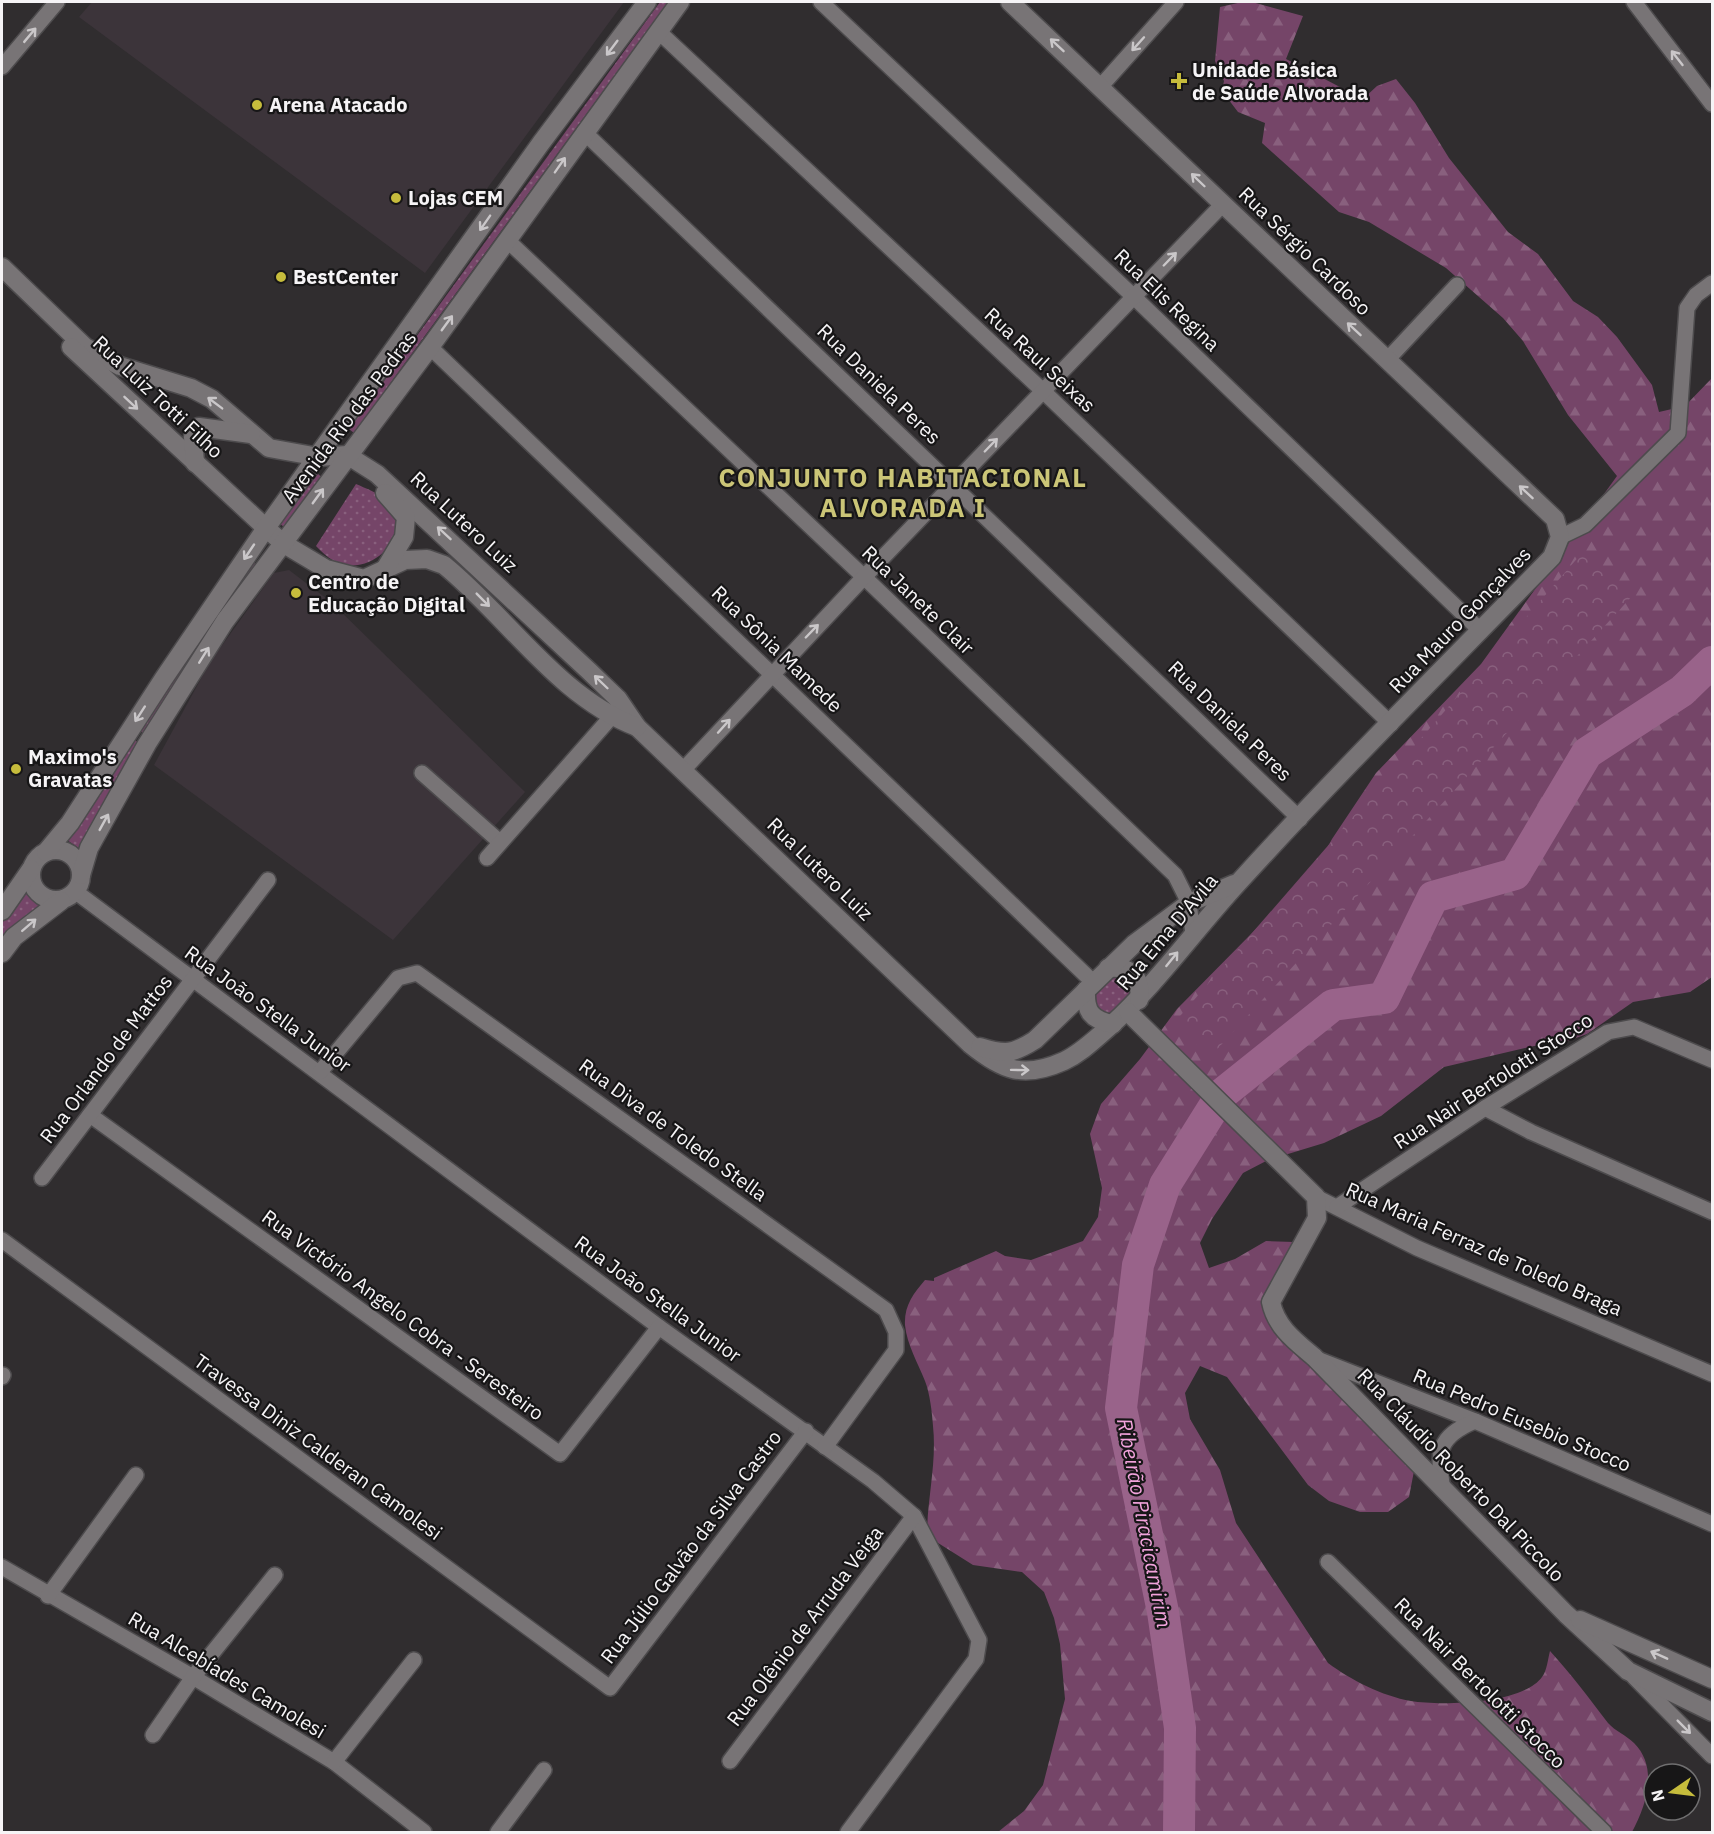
<svg xmlns="http://www.w3.org/2000/svg" width="1714" height="1834" viewBox="0 0 1714 1834" font-family="'IBM Plex Sans',sans-serif">
<defs>
<pattern id="grass-dots" width="8" height="8" patternUnits="userSpaceOnUse" patternTransform="scale(1.5)"><rect width="8" height="8" fill="#754568"/><path d="M2 2h.1M6 6h.1" fill="none" stroke="#89607e" stroke-width="1.8" stroke-linecap="round"/></pattern>
<pattern id="forest-firs" width="22" height="20" patternUnits="userSpaceOnUse" patternTransform="scale(1.5)"><rect width="22" height="20" fill="#754568"/><path d="M5 1l3.5 6h-7zM16 11l3.5 6h-7z" fill="#89607e"/></pattern>
<pattern id="park-crowns" width="20" height="18" patternUnits="userSpaceOnUse" patternTransform="scale(1.5)"><rect width="20" height="18" fill="#754568"/><path d="M2 6a3 3 0 1 1 6 0M12 15a3 3 0 1 1 6 0" fill="none" stroke="#89607e"/></pattern>
</defs>
<rect width="100%" height="100%" fill="#302d2f"/>
<!-- built -->
<g fill="#3c343a">
<polygon points="92,2 624,2 425,273 79,17"/>
<polygon points="289,570 331,602 525,792 393,940 154,765 210,662 274,573"/>
</g>
<!-- grass -->
<g fill="url(#grass-dots)">
<polygon points="660,2 668,2 354,433 349,429"/>
<polygon points="318,474 323,478 284,527 279,523"/>
<path d="M356,484C365,488 381,494 388,502C414,536 370,580 334,561C327,557 321,551 316,546Z"/>
<polygon points="254,563 258,566 213,627 143,733 138,730"/>
<polygon points="134,740 140,743 80,849 67,840"/>
<polygon points="28,887 33,900 40,905 2,943 2,923"/>
<polygon points="1114,976 1132,980 1131,994 1111,1013 1102,1013 1097,1008 1096,995"/>
</g>
<!-- forest -->
<path fill="url(#forest-firs)" d="M1242,2H1252L1303,16L1286,59L1363,99L1377,86L1396,79L1415,103L1449,158L1508,232L1538,254L1573,301L1598,317L1617,337L1652,385L1659,412L1685,406L1712,378V977L1690,992L1633,1002L1587,1034L1562,1043L1534,1046L1444,1067L1381,1116L1324,1143L1268,1160L1243,1173L1212,1219L1200,1243L1209,1268L1235,1259L1266,1241L1294,1242L1282,1294L1281,1322L1414,1471L1409,1497L1388,1512H1360L1329,1501L1308,1485L1227,1377L1200,1366L1185,1393L1190,1419L1220,1470L1236,1523L1328,1663C1351,1680 1382,1696 1411,1701C1441,1706 1523,1704 1542,1677C1547,1671 1548,1658 1550,1651C1571,1674 1589,1698 1608,1723C1615,1731 1626,1735 1634,1743C1659,1768 1646,1806 1632,1832H998L1024,1811L1043,1785L1065,1699L1060,1644L1054,1618L1044,1592L1022,1572L973,1565L927,1536C927,1499 937,1463 933,1426C932,1412 930,1394 925,1381C918,1363 907,1345 905,1325C904,1306 913,1294 925,1280L934,1281V1278L996,1251L1005,1256L1031,1260L1083,1241L1098,1217L1102,1188L1090,1134L1101,1104L1140,1059L1177,1009L1317,867L1332,839L1376,773L1481,664L1617,476L1568,415L1523,341L1503,318L1446,268L1369,222L1339,212L1262,143L1265,123L1238,112L1222,91L1224,81L1215,61L1220,7Z"/>
<!-- park -->
<polygon fill="url(#park-crowns)" points="1581,554 1634,594 1210,1057 1174,1023"/>
<g fill="none" stroke-linecap="round" stroke-linejoin="round">
<!-- river -->
<polyline stroke="#99638a" stroke-width="32" points="1179,1832 1180,1728 1163,1612 1121,1408 1138,1265 1165,1185 1222,1094 1333,1005 1384,998 1433,897 1515,874 1587,753 1682,691 1712,662"/>
<!-- minor casing -->
<g stroke="#4d4b4d" stroke-width="18">
<g id="minor">
<polyline points="821,2 1134,297 1481,631"/>
<polyline points="1634,2 1712,104"/>
<polyline points="658,31 1043,391 1391,724"/>
<polyline points="2,67 57,2"/>
<polyline points="1101,86 1176,2"/>
<polyline points="584,132 1300,819"/>
<polyline points="507,240 864,577 1175,875 1189,903 1193,934"/>
<polyline points="430,347 1093,982"/>
<polyline points="1387,360 1457,285"/>
<polyline points="1560,537 1585,525 1678,433 1687,308 1696,295 1712,283"/>
<polyline points="684,769 864,577 1223,204"/>
<polyline points="422,773 500,842"/>
<polyline points="487,858 620,707"/>
<polyline points="76,892 659,1327 873,1481 914,1516 979,1640 976,1659 848,1832"/>
<polyline points="320,1072 398,978 417,973 886,1310 896,1332 896,1350 825,1447"/>
<polyline points="1485,1108 1531,1132 1712,1212"/>
<polyline points="90,1115 560,1454 659,1327"/>
<polyline points="42,1178 268,880"/>
<polyline points="1316,1197 1417,1248 1712,1374"/>
<polyline points="1337,1207 1485,1108 1608,1032 1634,1027 1712,1060"/>
<polyline points="2,1240 610,1688 806,1431"/>
<polyline points="1317,1359 1475,1421 1712,1524"/>
<polyline points="2,1377 3,1375"/>
<path d="M1443,1490C1437,1452 1437,1437 1475,1421"/>
<polyline points="1328,1562 1604,1832"/>
<polyline points="2,1567 193,1677 334,1762 424,1832"/>
<polyline points="48,1596 136,1475"/>
<polyline points="1634,1677 1712,1756"/>
<polyline points="153,1735 193,1677 275,1575"/>
<polyline points="730,1761 914,1516"/>
<polyline points="334,1762 414,1660"/>
<polyline points="498,1832 544,1770"/>
</g>
</g>
<!-- tertiary casing -->
<g stroke="#4d4b4d" stroke-width="21">
<g id="tertiary">
<path d="M2,267L85,347L120,366L191,388L212,399L269,448L319,457L347,455L377,474L589,671L618,699L637,727L970,1044C1003,1071 1024,1079 1064,1061C1081,1053 1094,1040 1108,1028C1156,985 1194,931 1238,883C1339,772 1447,665 1552,557L1560,537L1555,519L1010,2"/>
<path d="M71,347L266,528L284,544L326,569L364,579L405,560L427,559L444,565C508,617 558,697 637,727"/>
<polyline points="195,463 193,437 199,427 251,434"/>
<polyline points="385,493 406,517 404,537 385,569"/>
<circle cx="56" cy="875" r="25"/>
<polyline points="46,852 70,823 164,678 266,528 541,143 647,2"/>
<polyline points="81,875 89,848 147,744 225,621 430,347 680,2"/>
<polyline points="2,911 31,869"/>
<polyline points="2,953 14,937 61,901"/>
<path d="M1108,968C1131,966 1142,976 1139,1000"/>
<path d="M1086,990C1085,1011 1091,1020 1113,1024"/>
<path d="M1128,1012L1316,1197L1317,1218L1271,1302C1276,1327 1295,1341 1314,1357L1566,1614L1628,1671L1712,1712"/>
<path d="M980,1047C1006,1055 1013,1054 1035,1040L1134,944L1189,903L1234,884"/>
<polyline points="1580,1620 1712,1679"/>
</g>
</g>
<!-- minor -->
<use href="#minor" stroke="#787476" stroke-width="15"/>
<!-- tertiary -->
<use href="#tertiary" stroke="#787476" stroke-width="18"/>
</g>
<!-- one-way arrows -->
<defs><path id="oneway-shaft" d="M-6 0H5M1.5-3L5.5 0L1.5 3" fill="none" stroke-width="1.6" stroke-linecap="round" stroke-linejoin="round" transform="scale(1.5)"/></defs>
<g stroke="#cac7c9">
<use href="#oneway-shaft" transform="translate(30 35) rotate(-50)"/>
<use href="#oneway-shaft" transform="translate(1138 44) rotate(132)"/>
<use href="#oneway-shaft" transform="translate(1057 45) rotate(-137)"/>
<use href="#oneway-shaft" transform="translate(612 48) rotate(127)"/>
<use href="#oneway-shaft" transform="translate(1677 58) rotate(-128)"/>
<use href="#oneway-shaft" transform="translate(560 165) rotate(-55)"/>
<use href="#oneway-shaft" transform="translate(1198 180) rotate(-136)"/>
<use href="#oneway-shaft" transform="translate(485 223) rotate(125)"/>
<use href="#oneway-shaft" transform="translate(1170 259) rotate(-46)"/>
<use href="#oneway-shaft" transform="translate(447 323) rotate(-54)"/>
<use href="#oneway-shaft" transform="translate(1354 329) rotate(-137)"/>
<use href="#oneway-shaft" transform="translate(131 403) rotate(43)"/>
<use href="#oneway-shaft" transform="translate(215 403) rotate(-143)"/>
<use href="#oneway-shaft" transform="translate(991 445) rotate(-46)"/>
<use href="#oneway-shaft" transform="translate(1526 492) rotate(-137)"/>
<use href="#oneway-shaft" transform="translate(318 496) rotate(-54)"/>
<use href="#oneway-shaft" transform="translate(444 533) rotate(-137)"/>
<use href="#oneway-shaft" transform="translate(249 552) rotate(124)"/>
<use href="#oneway-shaft" transform="translate(483 600) rotate(45)"/>
<use href="#oneway-shaft" transform="translate(812 631) rotate(-46)"/>
<use href="#oneway-shaft" transform="translate(204 655) rotate(-58)"/>
<use href="#oneway-shaft" transform="translate(601 682) rotate(-136)"/>
<use href="#oneway-shaft" transform="translate(140 714) rotate(123)"/>
<use href="#oneway-shaft" transform="translate(724 726) rotate(-48)"/>
<use href="#oneway-shaft" transform="translate(104 822) rotate(-61)"/>
<use href="#oneway-shaft" transform="translate(29 925) rotate(-41)"/>
<use href="#oneway-shaft" transform="translate(1172 959) rotate(-51)"/>
<use href="#oneway-shaft" transform="translate(1020 1070) rotate(1)"/>
<use href="#oneway-shaft" transform="translate(1659 1655) rotate(-156)"/>
<use href="#oneway-shaft" transform="translate(1684 1727) rotate(45)"/>
</g>
<!-- markers -->
<g fill="#c6bc3c" stroke="#171617" stroke-width="2">
<path d="M1176 72h6v6h6v6h-6v6h-6v-6h-6v-6h6z"/>
<circle cx="257" cy="105" r="6"/>
<circle cx="396" cy="198" r="6"/>
<circle cx="281" cy="277" r="6"/>
<circle cx="296" cy="593" r="6"/>
<circle cx="16" cy="769" r="6"/>
</g>
<g text-anchor="middle" stroke-width="4.5" stroke-linejoin="round" paint-order="stroke">
<!-- poi labels -->
<g font-size="20" font-weight="bold" fill="#f6f4f6" stroke="#171617" text-anchor="start">
<text x="1192" y="77">Unidade Básica<tspan x="1192" dy="23">de Saúde Alvorada</tspan></text>
<text x="269" y="112">Arena Atacado</text>
<text x="408" y="205">Lojas CEM</text>
<text x="293" y="284">BestCenter</text>
<text x="308" y="589">Centro de<tspan x="308" dy="23">Educação Digital</tspan></text>
<text x="28" y="764">Maximo's<tspan x="28" dy="23">Gravatas</tspan></text>
</g>
<!-- street labels -->
<g font-size="20" fill="#f6f4f6" stroke="#171617">
<text transform="translate(1305 251) rotate(44)" y="7">Rua Sérgio Cardoso</text>
<text transform="translate(1167 300) rotate(44)" y="7">Rua Elis Regina</text>
<text transform="translate(1040 360) rotate(43)" y="7">Rua Raul Seixas</text>
<text transform="translate(879 384) rotate(44)" y="7">Rua Daniela Peres</text>
<text transform="translate(158 397) rotate(43)" y="7">Rua Luiz Totti Filho</text>
<text transform="translate(349 417) rotate(-53)" y="7">Avenida Rio das Pedras</text>
<text transform="translate(464 522) rotate(43)" y="7">Rua Lutero Luiz</text>
<text transform="translate(918 600) rotate(44)" y="7">Rua Janete Clair</text>
<text transform="translate(1460 620) rotate(-46)" y="7">Rua Mauro Gonçalves</text>
<text transform="translate(777 649) rotate(44)" y="7">Rua Sônia Mamede</text>
<text transform="translate(1230 721) rotate(44)" y="7">Rua Daniela Peres</text>
<text transform="translate(820 869) rotate(44)" y="7">Rua Lutero Luiz</text>
<text transform="translate(1167 932) rotate(-50)" y="7">Rua Ema D'Avila</text>
<text transform="translate(268 1009) rotate(36)" y="7">Rua João Stella Junior</text>
<text transform="translate(106 1059) rotate(-53)" y="7">Rua Orlando de Mattos</text>
<text transform="translate(1493 1081) rotate(-33)" y="7">Rua Nair Bertolotti Stocco</text>
<text transform="translate(673 1130) rotate(36)" y="7">Rua Diva de Toledo Stella</text>
<text transform="translate(1484 1249) rotate(24)" y="7">Rua Maria Ferraz de Toledo Braga</text>
<text transform="translate(658 1299) rotate(36)" y="7">Rua João Stella Junior</text>
<text transform="translate(403 1315) rotate(36)" y="7">Rua Victório Angelo Cobra - Seresteiro</text>
<text transform="translate(1522 1420) rotate(23)" y="7">Rua Pedro Eusebio Stocco</text>
<text transform="translate(318 1447) rotate(36)" y="7">Travessa Diniz Calderan Camolesi</text>
<text transform="translate(1461 1475) rotate(46)" y="7">Rua Cláudio Roberto Dal Piccolo</text>
<text transform="translate(691 1547) rotate(-53)" y="7">Rua Júlio Galvão da Silva Castro</text>
<text transform="translate(805 1626) rotate(-53)" y="7">Rua Olênio de Arruda Veiga</text>
<text transform="translate(227 1675) rotate(31)" y="7">Rua Alcebíades Camolesi</text>
<text transform="translate(1480 1683) rotate(45)" y="7">Rua Nair Bertolotti Stocco</text>
</g>
<!-- water labels -->
<g font-size="21" font-style="italic" fill="#f2a3dc" stroke="#171617">
<text transform="translate(1144 1523) rotate(79)" y="7">Ribeirão Piracicamirim</text>
</g>
<!-- district labels -->
<g font-size="26" font-weight="bold" letter-spacing="1.5" fill="#cbc577" stroke="#171617">
<text x="903" y="487">CONJUNTO HABITACIONAL<tspan x="903" dy="30">ALVORADA I</tspan></text>
</g>
</g>
<!-- border -->
<rect width="1714" height="1834" fill="none" stroke="#f6f4f6" stroke-width="6"/>
<!-- north arrow -->
<g transform="translate(1672 1792) rotate(256)"><circle r="28" fill="#171617" stroke="#706f70" stroke-width="1.5"/>
<path d="M0-4.5L10 22L0 15L-10 22Z" fill="#c6bc3c"/>
<text y="-9" font-size="16" font-weight="bold" text-anchor="middle" fill="#f6f4f6">N</text>
</g>
</svg>
